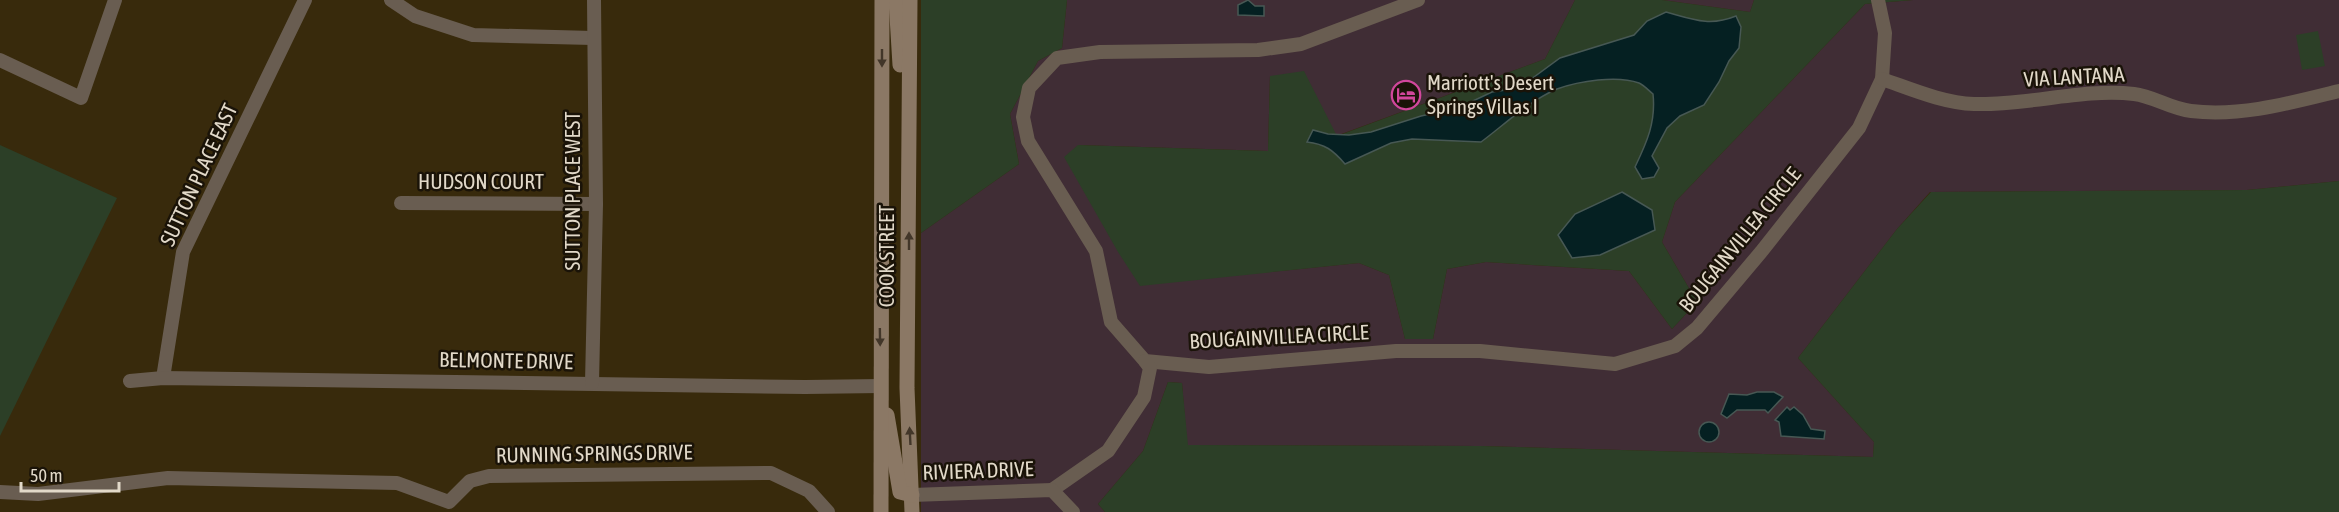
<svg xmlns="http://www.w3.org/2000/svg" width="2339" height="512" viewBox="0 0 2339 512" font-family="'Asap Condensed',sans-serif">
<rect width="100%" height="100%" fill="#382a0c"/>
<!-- commercial -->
<g fill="#402d35">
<polygon points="1067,0 1575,0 1545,59 1336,136 1270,76 1268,151 1078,145 1140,285 1359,263 1389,275 1405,339 1433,339 1447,269 1486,262 1629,271 1672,329 1697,302 1662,242 1675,202 1865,4 1913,0 2339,0 2339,181 2247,190 1930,192 1897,229 1798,358 1874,442 1873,457 1481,446 1187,445 1182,383 1168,382 1143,451 1098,504 1105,512 921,512 921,233 1019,164 1010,114 1038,61 1062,48"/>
<polygon points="1662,0 1754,0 1750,12"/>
</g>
<!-- green -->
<g fill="#2c3f27">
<polygon points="921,0 1067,0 1062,48 1038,61 1010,114 1019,164 921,233"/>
<polygon points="1575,0 1662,0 1750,12 1754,0 1913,0 1865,4 1675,202 1662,242 1697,302 1672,329 1629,271 1486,262 1447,269 1433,339 1405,339 1389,275 1359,263 1140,286 1118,252 1064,157 1078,145 1268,151 1270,76 1304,71 1337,136 1545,59"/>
<polygon points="2318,31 2325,66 2302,70 2296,35"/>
<polygon points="0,145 117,198 0,436"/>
<polygon points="2339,181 2339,512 1105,512 1098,504 1143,451 1168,382 1182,383 1188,445 1481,446 1873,457 1874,442 1798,358 1897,229 1931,192 2247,190"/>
</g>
<!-- water -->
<g fill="#052022" stroke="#475854" stroke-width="1.5">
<polygon points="1248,0 1255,6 1264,6 1264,16 1238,15 1238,5"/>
<path d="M1666,12C1692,19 1709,27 1736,16L1741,27L1739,48L1729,61L1719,82L1704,105L1680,116L1667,128L1652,156L1659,168L1654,177L1642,179L1635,167C1647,142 1656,122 1653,94C1649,91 1644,85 1639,83C1617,75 1579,81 1557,89C1529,101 1505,124 1481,142L1412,139L1391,143L1345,164C1333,150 1325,144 1307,142L1313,130L1328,134L1349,135L1371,132L1421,116L1458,108L1492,92L1519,88L1560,58L1634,35L1647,21Z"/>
<polygon points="1622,192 1652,210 1655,230 1600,255 1572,258 1558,235 1575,214"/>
<polygon points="1757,392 1774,392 1783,397 1768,413 1765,410 1737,410 1727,418 1721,414 1729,394 1747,395"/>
<polygon points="1787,407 1790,410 1794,407 1803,415 1811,429 1825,431 1824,439 1781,436 1779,422 1775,420"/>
<circle cx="1709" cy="432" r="10"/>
</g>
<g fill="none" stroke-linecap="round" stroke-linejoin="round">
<!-- minor -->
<g stroke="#695d51" stroke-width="14">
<polyline points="391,0 415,16 473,35 593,38"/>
<polyline points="1418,0 1301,44 1258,50 1100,52 1057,58 1029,88 1023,117 1028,141 1096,251 1111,322 1145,361 1209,367 1396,351 1480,351 1615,364 1675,346 1697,328 1761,252 1859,128 1882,79 1885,33 1878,0"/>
<polyline points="0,60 81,98 115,0"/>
<path d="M1882,79C1911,89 1943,103 1974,104C2026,106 2083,88 2134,94C2153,96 2171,109 2191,111C2241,117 2290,103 2339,91"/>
<polyline points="401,203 596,204"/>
<polyline points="163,378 183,252 305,0"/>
<polyline points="130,381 163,378 805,387 881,386"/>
<polyline points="592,383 596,204 594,0"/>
<polyline points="1052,490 1108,451 1144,397 1150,368 1145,361"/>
<polyline points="0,492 38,494 168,478 397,483 449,502 470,481 489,476 771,473 809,491 828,512"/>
<polyline points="912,495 1052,490 1073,512"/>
</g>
<!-- secondary -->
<g stroke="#8b7865" stroke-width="15">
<polyline points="896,0 900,65"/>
<polyline points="910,0 907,388 912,512"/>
<polyline points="887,415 900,492 912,495"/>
<polyline points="881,512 882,0"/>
</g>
</g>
<!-- one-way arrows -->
<defs><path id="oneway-solid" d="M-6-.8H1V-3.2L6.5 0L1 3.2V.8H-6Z" transform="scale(1.5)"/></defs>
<g fill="#423629">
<use href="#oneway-solid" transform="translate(882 58) rotate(90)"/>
<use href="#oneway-solid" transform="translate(909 241) rotate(-90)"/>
<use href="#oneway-solid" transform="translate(880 337) rotate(89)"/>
<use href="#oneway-solid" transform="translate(910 436) rotate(-93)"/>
</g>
<!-- icons -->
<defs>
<g id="hotel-ring" transform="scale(1.5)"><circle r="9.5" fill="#1a1308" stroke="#d1479c" stroke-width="1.5"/><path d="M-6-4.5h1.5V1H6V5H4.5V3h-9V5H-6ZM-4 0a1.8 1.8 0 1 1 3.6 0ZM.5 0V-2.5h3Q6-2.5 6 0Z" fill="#d1479c"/></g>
</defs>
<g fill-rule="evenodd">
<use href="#hotel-ring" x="1406" y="95"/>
</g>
<g text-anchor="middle" stroke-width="5" stroke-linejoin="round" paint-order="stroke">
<!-- street labels -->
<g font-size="21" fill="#e2d9c9" stroke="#1a1308">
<text transform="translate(2074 77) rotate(-3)" y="7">VIA LANTANA</text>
<text transform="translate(199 175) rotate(-65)" y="7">SUTTON PLACE EAST</text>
<text x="481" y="189">HUDSON COURT</text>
<text transform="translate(573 191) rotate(-90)" y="7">SUTTON PLACE WEST</text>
<text transform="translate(1740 240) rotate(-51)" y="7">BOUGAINVILLEA CIRCLE</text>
<text transform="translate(887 256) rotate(-90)" y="7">COOK STREET</text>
<text transform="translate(1279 337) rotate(-3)" y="7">BOUGAINVILLEA CIRCLE</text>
<text transform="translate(506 361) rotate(1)" y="7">BELMONTE DRIVE</text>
<text transform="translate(594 454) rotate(-1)" y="7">RUNNING SPRINGS DRIVE</text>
<text transform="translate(978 471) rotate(-2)" y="7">RIVIERA DRIVE</text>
</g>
<!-- poi labels -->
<g font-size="21" fill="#e2d9c9" stroke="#1a1308" text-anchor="start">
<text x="1427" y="90">Marriott's Desert<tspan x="1427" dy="24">Springs Villas I</tspan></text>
</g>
</g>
<!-- scale -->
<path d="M21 482v9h98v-9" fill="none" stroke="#e2d9c9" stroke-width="3"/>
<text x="30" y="482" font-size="18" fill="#e2d9c9" stroke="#1a1308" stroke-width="4.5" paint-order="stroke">50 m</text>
</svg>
